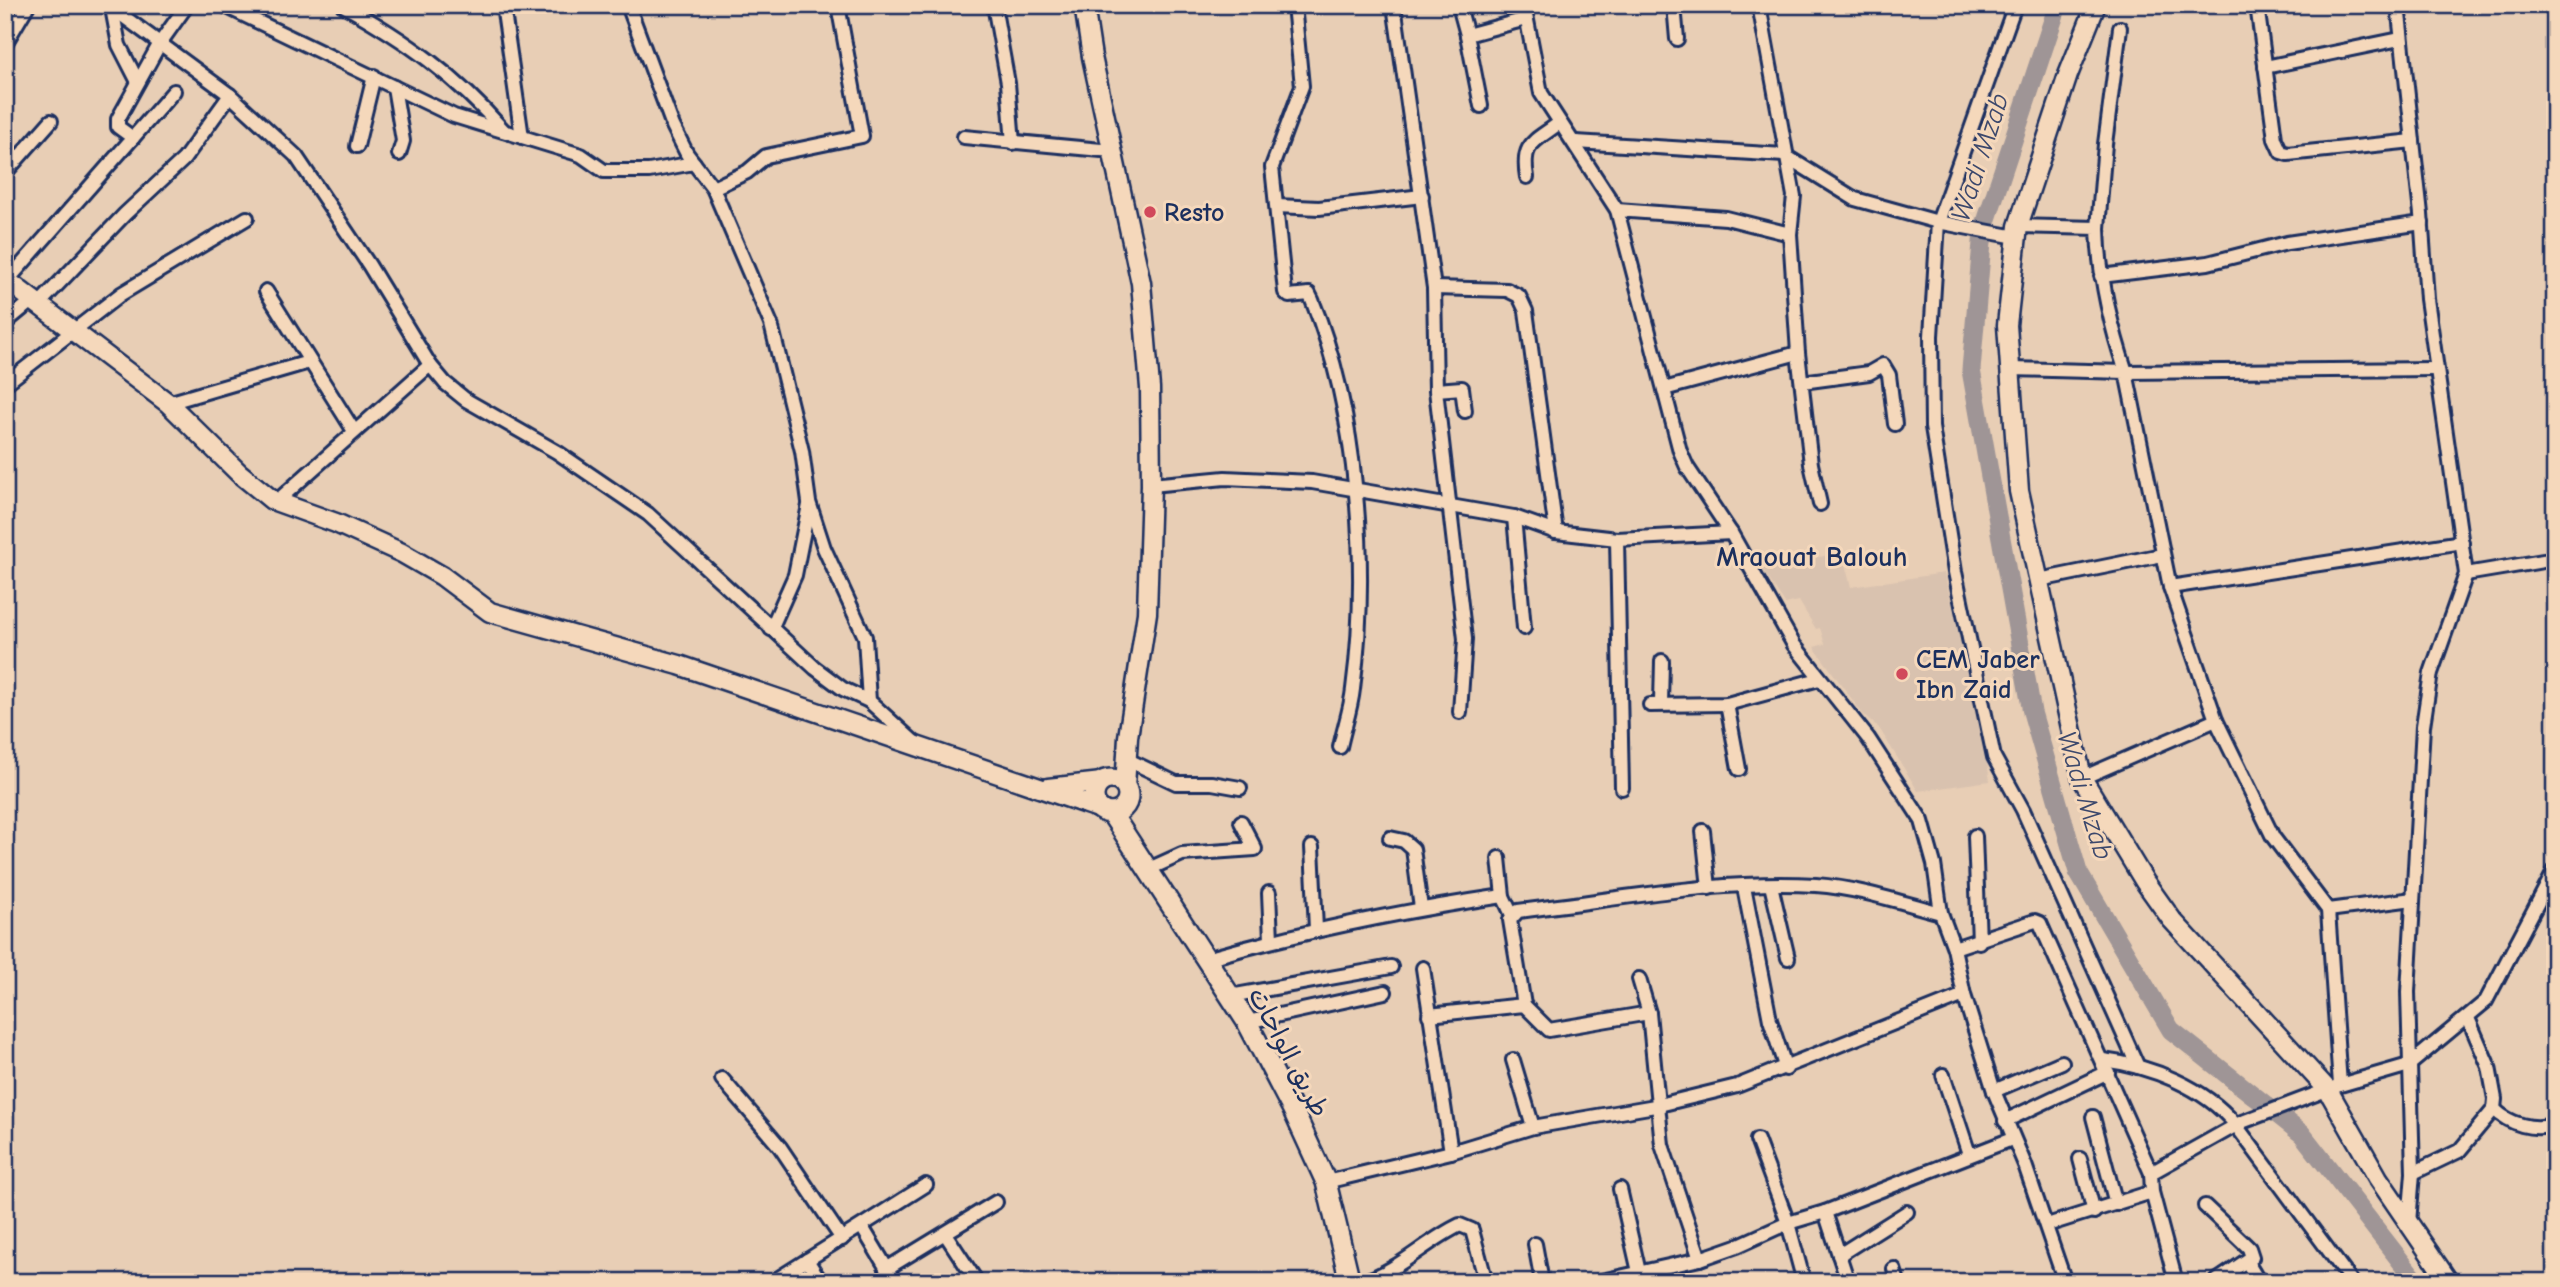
<svg xmlns="http://www.w3.org/2000/svg" width="2560" height="1287" viewBox="0 0 2560 1287" font-family="'Comic Neue','Playpen Sans Arabic',sans-serif">
<rect width="100%" height="100%" fill="#e8ceb5"/>
<filter id="ink" filterUnits="userSpaceOnUse"><feTurbulence type="fractalNoise" baseFrequency=".0143" numOctaves="2"/><feDisplacementMap in="SourceGraphic" scale="14" xChannelSelector="R" yChannelSelector="G"/><feConvolveMatrix kernelMatrix="1 2 1 2 8 2 1 2 1" color-interpolation-filters="sRGB"/></filter>
<g filter="url(#ink)">
<!-- built -->
<polygon fill="#d9c2af" points="1842,553 1851,587 1944,573 1977,701 1990,781 1918,791 1879,728 1862,713 1814,647 1825,644 1820,628 1816,629 1799,601 1785,604 1761,567"/>
<g fill="none" stroke-linecap="round" stroke-linejoin="round">
<!-- river -->
<polyline stroke="#9f9596" stroke-width="19" points="2058,5 1983,231 1971,370 2032,712 2078,872 2171,1030 2302,1134 2417,1282"/>
<!-- street casing -->
<g stroke="#1b2f5e" stroke-width="18">
<g id="street">
<polyline points="108,5 230,95 296,156 369,265 430,365 445,383 466,400 557,452 648,514 815,668 843,689 869,701"/>
<polyline points="223,5 454,116 581,155 604,171 649,171 694,163"/>
<path d="M343,5C407,41 455,75 504,131"/>
<polyline points="503,5 522,137"/>
<polyline points="628,5 673,126 687,154 713,188 771,324 802,451 809,502 824,548 865,637 869,701 915,743"/>
<polyline points="994,5 1008,83 1013,143"/>
<path d="M1294,5L1302,86L1272,167L1285,292L1289,296L1309,294L1312,300C1358,412 1369,569 1353,689C1351,708 1344,728 1340,747"/>
<polyline points="1394,5 1434,288 1436,390 1465,639 1460,712"/>
<polyline points="1524,5 1541,93 1617,210 1680,451 1687,467 1731,533"/>
<polyline points="1674,5 1677,39"/>
<polyline points="1759,5 1794,196 1790,234 1798,353 1811,464 1820,504"/>
<polyline points="2015,5 1938,222 1931,336 1932,427 1955,572 1994,757 2023,810 2138,1067"/>
<polyline points="2257,5 2275,139 2281,152 2288,154 2413,141"/>
<polyline points="2398,5 2421,214 2427,299 2466,574 2431,673 2423,726 2408,992 2413,1173 2409,1223"/>
<polyline points="112,8 119,45 138,82"/>
<polyline points="1461,13 1467,35"/>
<polyline points="5,44 28,5"/>
<polyline points="2265,67 2400,39"/>
<polyline points="394,87 403,141 399,154"/>
<polyline points="1481,106 1467,35 1526,19"/>
<polyline points="964,137 1112,151"/>
<polyline points="133,138 118,127 118,119 160,43 187,5"/>
<polyline points="1576,142 1784,155 1855,199 1938,222 2016,237"/>
<polyline points="357,146 374,76"/>
<polyline points="5,173 51,121"/>
<path d="M1527,177C1521,142 1535,142 1559,123"/>
<polyline points="713,188 747,172 766,156 862,136 838,5"/>
<polyline points="1277,206 1319,208 1422,196"/>
<polyline points="1617,210 1726,218 1790,234"/>
<path d="M2018,226L2098,228C2099,278 2110,324 2126,372L2436,369"/>
<polyline points="2098,228 2105,144 2120,28"/>
<polyline points="2101,276 2208,263 2287,243 2422,223"/>
<polyline points="8,280 174,91"/>
<polyline points="1434,288 1507,290 1519,296 1526,311 1556,532"/>
<polyline points="266,291 354,431"/>
<polyline points="40,303 125,214 184,159 230,95"/>
<polyline points="5,323 34,299"/>
<polyline points="2010,369 2126,372 2170,587 2216,720 2273,837 2328,910 2340,1085"/>
<polyline points="1802,382 1869,373 1883,365 1889,375 1895,424"/>
<polyline points="5,384 121,294 247,218"/>
<polyline points="1664,389 1798,353"/>
<polyline points="1436,390 1462,388 1465,411"/>
<polyline points="168,403 309,362"/>
<polyline points="1151,485 1225,478 1312,482 1514,517 1556,532 1617,539 1731,533 1794,645 1868,738 1922,821 1934,864 1941,913 1954,948 1964,995 1737,1086 1655,1106 1533,1127 1451,1152 1326,1182"/>
<polyline points="276,502 430,365"/>
<polyline points="1514,517 1524,628"/>
<polyline points="1617,539 1622,788"/>
<polyline points="2466,574 2555,559"/>
<polyline points="2039,580 2162,555"/>
<polyline points="2170,587 2462,542"/>
<polyline points="771,629 795,575 809,505"/>
<polyline points="1661,703 1662,661"/>
<polyline points="1727,704 1739,769"/>
<polyline points="1650,705 1727,704 1819,679"/>
<polyline points="1126,759 1176,783 1212,783 1240,788"/>
<polyline points="2082,778 2216,720"/>
<polyline points="1703,831 1709,888"/>
<polyline points="1975,836 1979,942"/>
<polyline points="1390,838 1404,841 1413,849 1421,908"/>
<polyline points="1312,847 1316,929"/>
<polyline points="1499,858 1503,896 1512,915"/>
<polyline points="1149,869 1182,854 1255,849 1241,822"/>
<polyline points="1771,885 1788,958"/>
<polyline points="1744,887 1770,1020 1786,1069"/>
<polyline points="1269,893 1271,940"/>
<polyline points="2328,910 2413,899"/>
<polyline points="1954,948 2035,921 2040,923 2151,1173"/>
<path d="M1206,959C1304,931 1402,911 1503,896"/>
<polyline points="1423,968 1451,1152"/>
<polyline points="1639,979 1649,1013 1662,1145 1700,1259"/>
<polyline points="1964,995 1994,1091 2025,1165 2065,1282"/>
<polyline points="1230,996 1391,967"/>
<path d="M1524,1005L1510,920L1518,911C1614,900 1719,879 1816,885C1858,888 1900,902 1941,913"/>
<polyline points="1429,1015 1524,1005 1549,1030 1649,1013"/>
<polyline points="1247,1022 1385,992"/>
<polyline points="1513,1060 1533,1127"/>
<path d="M2103,1060C2151,1066 2204,1087 2235,1124L2352,1282"/>
<polyline points="1943,1075 1969,1154"/>
<polyline points="722,1079 780,1147 842,1239"/>
<polyline points="1994,1091 2062,1062"/>
<path d="M2494,1109C2509,1124 2534,1132 2555,1124"/>
<polyline points="2093,1117 2116,1204"/>
<polyline points="2005,1121 2108,1072"/>
<polyline points="1757,1140 1788,1223 1804,1282"/>
<polyline points="2080,1159 2094,1212"/>
<polyline points="2413,1173 2459,1151 2494,1109 2495,1099 2489,1067 2468,1018"/>
<polyline points="1620,1189 1639,1272"/>
<polyline points="2205,1206 2249,1248 2252,1257 2215,1282"/>
<polyline points="1825,1212 1848,1282"/>
<polyline points="2047,1225 2152,1192"/>
<polyline points="862,1227 895,1282"/>
<polyline points="946,1235 977,1282"/>
<polyline points="1535,1244 1542,1282"/>
<polyline points="1839,1255 1907,1212"/>
<polyline points="807,1260 821,1282"/>
<polyline points="2247,1262 2259,1282"/>
<polyline points="886,1269 996,1202"/>
<polyline points="1894,1269 1898,1282"/>
<polyline points="774,1281 926,1185"/>
<path d="M1362,1282C1400,1270 1426,1241 1460,1225L1472,1230L1486,1282"/>
<polyline points="1597,1282 1700,1259 1737,1246 1788,1223 1825,1212 2012,1139"/>
<polyline points="2176,1282 2152,1192 2151,1173 2242,1122 2340,1085 2409,1065 2486,1001 2555,870"/>
</g>
</g>
<!-- secondary casing -->
<g stroke="#1b2f5e" stroke-width="23">
<g id="secondary">
<polyline points="1084,5 1092,57 1141,283 1150,388 1151,485 1147,613 1128,737 1125,787"/>
<polyline points="2096,5 2068,75 2018,226 2007,325 2019,491 2082,778 2145,882 2172,920 2328,1090 2378,1178 2449,1282"/>
<polyline points="5,279 168,403 239,473 272,500 336,523 402,553 442,576 490,612 679,665 1101,809"/>
<polyline points="1048,788 1102,782"/>
</g>
</g>
<!-- primary casing -->
<g stroke="#1b2f5e" stroke-width="24">
<g id="primary">
<circle cx="1111" cy="796" r="17"/>
<polyline points="1111,813 1247,1022 1292,1108 1326,1182 1350,1282"/>
</g>
</g>
<!-- street -->
<use href="#street" stroke="#f5d8bb" stroke-width="12"/>
<!-- secondary -->
<use href="#secondary" stroke="#f5d8bb" stroke-width="18"/>
<!-- primary -->
<use href="#primary" stroke="#f5d8bb" stroke-width="19"/>
</g>
</g>
<!-- markers -->
<g fill="#d1495b" stroke="#f5d8bb" stroke-width="2.5">
<circle cx="1150" cy="212" r="7"/>
<circle cx="1902" cy="674" r="7"/>
</g>
<g text-anchor="middle" stroke-width="6" stroke-linejoin="round" paint-order="stroke">
<!-- poi labels -->
<g font-size="26" font-weight="bold" fill="#1b2f5e" stroke="#f5d8bb" text-anchor="start">
<text x="1164" y="221">Resto</text>
<text x="1916" y="668">CEM Jaber<tspan x="1916" dy="30">Ibn Zaid</tspan></text>
</g>
<!-- street labels -->
<g font-size="26" fill="#1b2f5e" stroke="#f5d8bb">
<text transform="translate(1289 1052) rotate(62)" y="9">طريق الواحات</text>
</g>
<!-- water labels -->
<g font-size="28" font-style="italic" fill="#3c486c" stroke="#f5d8bb">
<text transform="translate(1979 157) rotate(-72)" y="10">Wadi Mzab</text>
<text transform="translate(2086 795) rotate(73)" y="10">Wadi Mzab</text>
</g>
<!-- neighbourhood labels -->
<g font-size="28" font-weight="bold" fill="#1b2f5e" stroke="#f5d8bb">
<text x="1812" y="566">Mraouat Balouh</text>
</g>
</g>
<!-- margin -->
<rect width="2560" height="1287" fill="none" stroke="#f5d8bb" stroke-width="28"/>
<rect x="14" y="14" width="2532" height="1259" fill="none" stroke="#1b2f5e" stroke-width="2.5" filter="url(#ink)"/>
</svg>
